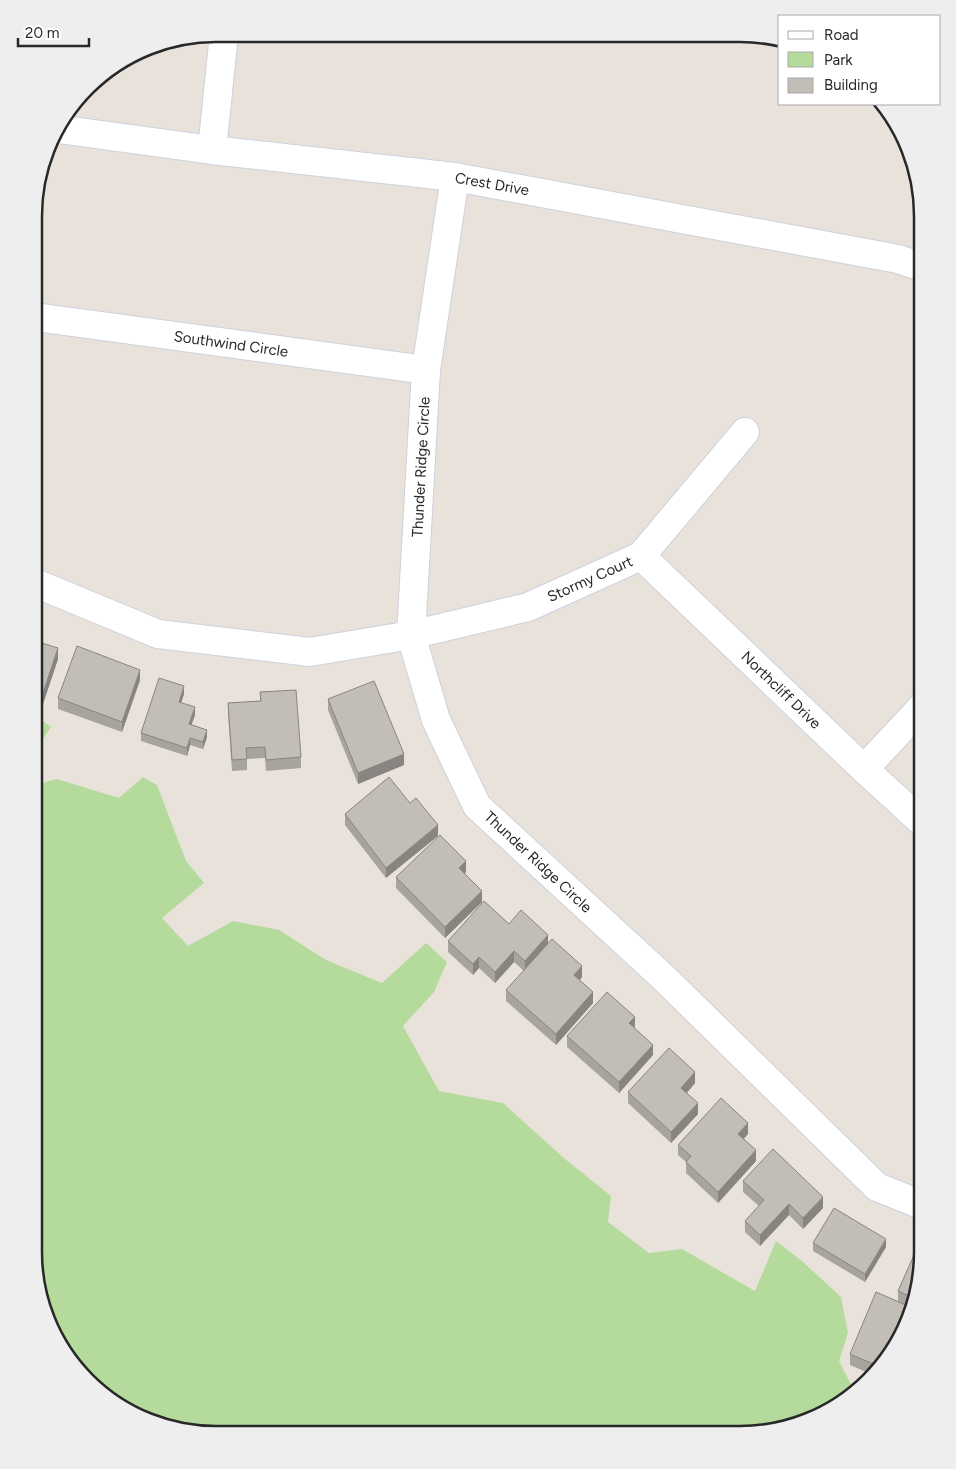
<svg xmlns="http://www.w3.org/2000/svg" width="956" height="1469" viewBox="0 0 956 1469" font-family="Figtree,sans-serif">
<rect width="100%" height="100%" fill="#e9e2db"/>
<!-- green -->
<g fill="#b5db9c">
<polygon points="35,717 38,717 51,727 34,752"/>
<polygon points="143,777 157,785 186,861 204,883 162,918 188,946 233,921 279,930 326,960 382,983 426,943 447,962 434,992 403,1026 439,1091 503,1103 565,1159 611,1196 608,1222 649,1253 682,1249 755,1291 776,1241 802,1261 841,1297 848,1333 839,1361 854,1390 844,1400 810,1421 740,1435 193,1434 106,1398 48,1323 34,1252 34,785 57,779 119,798"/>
</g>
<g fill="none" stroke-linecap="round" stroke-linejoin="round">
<!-- minor casing -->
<g stroke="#cdd1dc" stroke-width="30">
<g id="minor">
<polyline points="58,129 212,150 455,177 898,259 922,267"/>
<polyline points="212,150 224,34"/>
<polyline points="455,177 426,370 411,635 436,720 477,806 664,978 877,1187 922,1205"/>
<polyline points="35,317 426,370"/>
<polyline points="641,556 864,769 922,822"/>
<polyline points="35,583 158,634 310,652 411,635 528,607 641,556 745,432"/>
<polyline points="864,769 922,707"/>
</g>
</g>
<!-- minor -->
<use href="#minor" stroke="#fff" stroke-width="28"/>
</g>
<!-- wall -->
<g fill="#a7a39d">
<polygon points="35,641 58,659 43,704 35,701"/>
<polygon points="140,680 122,732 58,709 58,698"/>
<polygon points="260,692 301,757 301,768 266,771 265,758 247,759 247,770 232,771 228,714 228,703 260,701"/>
<polygon points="184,694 181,703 195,715 191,725 207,737 203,749 190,745 187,756 141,741 141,733"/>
<polygon points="328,699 404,765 358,784 328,710"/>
<polygon points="410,803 386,878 345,825 345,814"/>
<polygon points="466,872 465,873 482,902 445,938 396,888 396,877"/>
<polygon points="509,924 548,944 582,977 580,980 593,1003 556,1045 506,1001 506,990 524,971 514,962 495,983 479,968 473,975 448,952 448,941"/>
<polygon points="635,1028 653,1055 619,1093 567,1047 567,1036"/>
<polygon points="695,1083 687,1093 698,1114 671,1143 628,1103 628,1092"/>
<polygon points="748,1134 744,1138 756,1161 718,1203 686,1173 686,1162 678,1155 678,1145"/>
<polygon points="743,1181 823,1208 803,1229 789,1215 760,1246 745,1232 745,1221 759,1206 743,1192"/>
<polygon points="813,1243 886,1247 865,1282 813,1251"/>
<polygon points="922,1265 891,1354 873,1375 850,1365 850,1354 898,1301 898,1291"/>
</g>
<!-- shaded-wall -->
<g fill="#888480">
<polygon points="58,648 58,659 43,704 43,693"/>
<polygon points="140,670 140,680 122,732 122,722"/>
<polygon points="184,686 184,694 179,710 179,702"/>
<polygon points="195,707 195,715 189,732 189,724"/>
<polygon points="207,730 207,737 203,749 203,742"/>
<polygon points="190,738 190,745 187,756 187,748"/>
<polygon points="404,754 404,765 358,784 358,773"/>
<polygon points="438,825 438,836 386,878 386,868"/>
<polygon points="466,861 466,872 459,879 459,868"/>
<polygon points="482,891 482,902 445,938 445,927"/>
<polygon points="548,935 548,946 525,972 525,961"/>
<polygon points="514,951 514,962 495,983 495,972"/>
<polygon points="479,957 479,968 473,975 473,964"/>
<polygon points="582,966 582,977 574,986 574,975"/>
<polygon points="593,992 593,1003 556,1045 556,1034"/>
<polygon points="635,1017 635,1028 629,1023"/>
<polygon points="653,1045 653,1055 619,1093 619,1082"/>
<polygon points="695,1072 695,1083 681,1099 681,1088"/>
<polygon points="698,1103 698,1114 671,1143 671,1132"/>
<polygon points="748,1123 748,1134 738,1145 738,1134"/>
<polygon points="756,1150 756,1161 718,1203 718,1192"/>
<polygon points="823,1197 823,1208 803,1229 803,1218"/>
<polygon points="789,1204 789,1215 760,1246 760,1235"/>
<polygon points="886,1239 886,1247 865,1282 865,1274"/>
</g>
<!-- building -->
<g fill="#c2bdb7" stroke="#888480">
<polygon points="35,641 58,648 43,693 35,690"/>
<polygon points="77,646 140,670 122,722 58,698"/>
<polygon points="159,678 184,686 179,702 195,707 189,724 207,730 203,742 190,738 187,748 141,733"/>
<polygon points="374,681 404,754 358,773 328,699"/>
<polygon points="296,690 301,757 266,760 265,747 246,748 247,759 232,760 228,703 261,701 260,692"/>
<polygon points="389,777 410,803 416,798 438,825 386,868 345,814"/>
<polygon points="440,835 466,861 459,868 482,891 445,927 396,877"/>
<polygon points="484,901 509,924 521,910 548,935 525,961 514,951 495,972 479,957 473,964 448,941"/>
<polygon points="552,939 582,966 574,975 593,992 556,1034 506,990"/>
<polygon points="607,992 635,1017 629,1023 653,1045 619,1082 567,1036"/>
<polygon points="669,1048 695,1072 681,1088 698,1103 671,1132 628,1092"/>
<polygon points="721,1098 748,1123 738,1134 756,1150 718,1192 686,1162 691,1156 678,1145"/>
<polygon points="773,1149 823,1197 803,1218 789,1204 760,1235 745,1221 764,1200 743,1181"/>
<polygon points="834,1208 886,1239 865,1274 813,1243"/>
<polygon points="922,1237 922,1265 911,1297 898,1291"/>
<polygon points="876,1292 908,1306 891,1354 880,1367 850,1354"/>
<polygon points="865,1384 860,1390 849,1397 847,1393"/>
</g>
<g text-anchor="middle" stroke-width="4.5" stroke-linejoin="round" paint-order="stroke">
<!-- street labels -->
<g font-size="15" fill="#282828" stroke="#fff">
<text transform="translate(492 184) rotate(10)" y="5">Crest Drive</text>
<text transform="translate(231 344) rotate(8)" y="5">Southwind Circle</text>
<text transform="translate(421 467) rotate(-87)" y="5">Thunder Ridge Circle</text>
<text transform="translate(590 579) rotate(-24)" y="5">Stormy Court</text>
<text transform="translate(781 690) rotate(44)" y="5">Northcliff Drive</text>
<text transform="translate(538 862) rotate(43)" y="5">Thunder Ridge Circle</text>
</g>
</g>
<!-- crop -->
<path d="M0 0H956V1469H0ZM216 42H740A174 174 0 0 1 914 216V1252A174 174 0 0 1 740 1426H216A174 174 0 0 1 42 1252V216A174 174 0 0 1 216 42Z" fill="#eee" fill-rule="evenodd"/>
<path fill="none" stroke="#282828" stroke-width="2.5" d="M216 42H740A174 174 0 0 1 914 216V1252A174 174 0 0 1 740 1426H216A174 174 0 0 1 42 1252V216A174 174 0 0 1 216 42Z"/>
<!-- legend -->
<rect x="778" y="15" width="162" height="90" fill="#ffffff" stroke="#a9a9a9"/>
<rect x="788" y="31" width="25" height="8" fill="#ffffff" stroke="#a9a9a9"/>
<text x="824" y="40" font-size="15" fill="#282828">Road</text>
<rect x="788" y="52" width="25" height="15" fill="#b5db9c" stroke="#a9a9a9"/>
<text x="824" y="65" font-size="15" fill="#282828">Park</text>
<rect x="788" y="78" width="25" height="15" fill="#c2bdb7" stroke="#a9a9a9"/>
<text x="824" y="90" font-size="15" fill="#282828">Building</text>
<!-- scale -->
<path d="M18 38v8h71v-8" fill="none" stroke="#282828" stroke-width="2.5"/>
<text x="25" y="38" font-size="15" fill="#282828" stroke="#ffffff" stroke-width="4" paint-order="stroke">20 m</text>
</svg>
